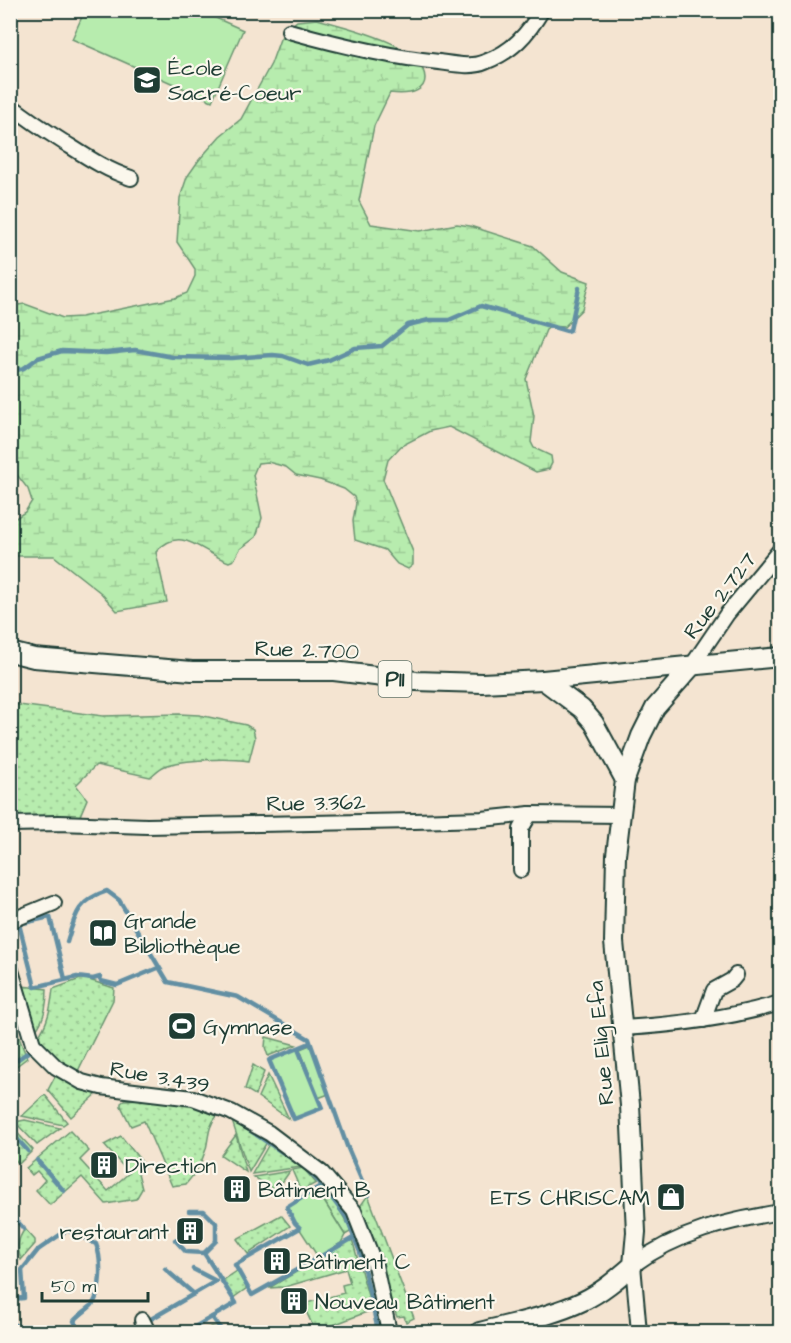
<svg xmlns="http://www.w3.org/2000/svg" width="791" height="1343" viewBox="0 0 791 1343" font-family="'Architects Daughter',sans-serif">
<defs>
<pattern id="grass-dots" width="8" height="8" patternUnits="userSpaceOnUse" patternTransform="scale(1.5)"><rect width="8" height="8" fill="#b7ecae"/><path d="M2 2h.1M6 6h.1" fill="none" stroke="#9dcb96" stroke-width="1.8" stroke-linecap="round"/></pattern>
<pattern id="wetland-marsh" width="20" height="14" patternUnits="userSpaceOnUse" patternTransform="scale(1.5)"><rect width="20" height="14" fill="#b7ecae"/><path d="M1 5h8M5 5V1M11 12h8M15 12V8" fill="none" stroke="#9dcb96"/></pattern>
</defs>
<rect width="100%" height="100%" fill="#f4e4d1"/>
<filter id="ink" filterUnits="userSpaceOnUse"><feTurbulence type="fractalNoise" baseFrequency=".0167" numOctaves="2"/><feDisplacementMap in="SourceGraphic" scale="12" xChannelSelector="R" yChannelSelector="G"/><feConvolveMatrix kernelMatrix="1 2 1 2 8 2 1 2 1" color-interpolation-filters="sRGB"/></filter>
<g filter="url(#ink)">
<!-- grass -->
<g fill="url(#grass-dots)" stroke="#6b9471" stroke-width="1.5">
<path d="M11,704L103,716L179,714L199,715L246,725L253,729L255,738L249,761C229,758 184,759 165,766C159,768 154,774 150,777L96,765L76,785L87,799L79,818L65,821L41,816L11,821Z"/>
<path d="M83,978L114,988L113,1000L77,1073C63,1065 42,1053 37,1038C48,1025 51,1006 53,989Z"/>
<path d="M22,986L47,989C47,1004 45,1020 35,1031Z"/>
<polygon points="11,1017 27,1058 11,1070 10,1070"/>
<polygon points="266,1037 296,1045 268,1056 265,1047"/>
<polygon points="253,1065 264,1072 255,1095 245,1089"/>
<polygon points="57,1073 98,1093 71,1117 48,1090"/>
<polygon points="268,1075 289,1119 258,1097"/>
<polygon points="45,1095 67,1122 63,1125 22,1116"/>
<path d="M139,1099L189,1104L217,1116C208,1126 209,1136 206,1149C202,1162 195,1174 186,1184L172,1186L144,1121L131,1126L121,1106V1103L125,1100Z"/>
<polygon points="25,1120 60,1128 37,1145 15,1122"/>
<polygon points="232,1121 267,1142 249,1172"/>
<polygon points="10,1125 33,1150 19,1164 11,1155"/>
<polygon points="70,1131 89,1151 80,1160 108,1191 129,1173 104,1145 121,1136 145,1166 138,1173 142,1189 136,1199 106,1204 82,1177 50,1205 36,1190 45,1180 37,1171 32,1175 26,1168"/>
<polygon points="236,1135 246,1172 221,1155"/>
<polygon points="269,1144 301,1167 252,1174"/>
<polygon points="303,1168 316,1183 301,1191 292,1170"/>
<polygon points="290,1171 276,1191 254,1177"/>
<polygon points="322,1185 333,1199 352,1231 345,1235 317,1190"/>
<polygon points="368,1195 414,1318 406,1322 404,1316 397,1317 359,1208"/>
<polygon points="281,1215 290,1226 248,1254 237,1239"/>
<path d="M25,1229L35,1240V1244L21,1260C17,1248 17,1239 25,1229Z"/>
<path d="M352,1239L372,1310L315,1332C312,1322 307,1315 303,1304L344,1293L342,1285L350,1283L346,1269L285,1287L269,1288Z"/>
<polygon points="237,1271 247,1288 233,1298 222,1281"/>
<polygon points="212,1327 240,1332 241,1332 191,1332"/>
</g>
<!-- wetland -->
<path fill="url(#wetland-marsh)" stroke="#6b9471" stroke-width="1.5" d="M317,19C340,25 377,35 397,46C431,63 440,99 390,93L374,126L359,201L371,224L420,231L457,224L470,226L533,246L562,272L589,282L582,309L564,327L551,326L546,330L526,379L534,416L531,442L534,448L551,456L552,463L549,469L536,472L449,427L430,431L401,446L388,460L383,479L413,552V565L408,569L397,564L385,550L355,540L353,521L356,503L354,497L344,489L320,480L296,475L286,467L268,462L258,463L253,475L262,518L256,537L240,549L234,560L229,562C203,554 181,523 156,552L167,602L117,611L101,593L54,556H11V521L25,512L32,501L28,489L11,467V306L25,304L63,318L81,317L175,298L187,293L195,276V269L177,242L180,198L187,177L199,160L220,136L241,119L271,64L280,39L287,29L297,21Z"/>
<!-- pitch -->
<g fill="#b7ecae" stroke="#6b9471" stroke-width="1.5">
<polygon points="85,10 200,11 243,30 212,101 72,39"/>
<polygon points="310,1045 329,1094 318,1098 322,1108 294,1119 269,1060 297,1048 318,1097 300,1049"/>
<polygon points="317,1190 345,1235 341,1243 318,1257 286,1208"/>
</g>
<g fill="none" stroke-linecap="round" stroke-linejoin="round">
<!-- stream -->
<g stroke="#628fa3" stroke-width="4.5">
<polyline points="10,372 24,368 38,358 62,351 106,353 135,350 173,357 231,358 273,355 283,356 308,365 329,360 355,348 382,346 408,325 429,320 449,320 481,306 567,331 570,330 579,288"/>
<path d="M67,942C75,915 78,900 107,891L119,900L168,982L238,997L309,1039L347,1146L368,1195"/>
<polyline points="65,979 50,917 19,924 35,987 77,977 93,979 100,977 101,981 117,985 158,968"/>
<polyline points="298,1049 322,1108 294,1119 269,1060 310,1043"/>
<polyline points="10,1065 31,1050"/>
<polyline points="239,1123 304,1167 322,1185 346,1217 360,1252 378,1330"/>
<polyline points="10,1131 28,1151"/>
<polyline points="37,1160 64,1191"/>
<polyline points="322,1185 287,1207 295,1223 300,1228 235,1265 252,1295 355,1237"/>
<polyline points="10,1213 24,1229"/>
<polyline points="175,1240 186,1252 204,1253 216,1241 216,1223 204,1211 189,1211"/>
<polyline points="204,1253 236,1303 212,1317 223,1332"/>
<polyline points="165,1269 194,1294"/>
<polyline points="151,1319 216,1281 193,1269"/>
<path d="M28,1332L13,1324L11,1319L12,1299L24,1298L22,1270L38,1250L67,1230L96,1244C102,1259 102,1292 92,1305C87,1310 79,1315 74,1321L79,1330"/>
<polyline points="186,1332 212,1317"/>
</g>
<!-- minor casing -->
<g stroke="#1f3d34" stroke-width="18">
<g id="minor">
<path d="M289,31C339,45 388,57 439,62C454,64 472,68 485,62C512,52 528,34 542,10"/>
<path d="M10,105C28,119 46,131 65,143C87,157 106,170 131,178"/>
<polyline points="691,667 727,614 780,550"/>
<polyline points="10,824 59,823 147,826 414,821 482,819 530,814 622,815"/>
<polyline points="521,870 521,829 530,814"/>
<polyline points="10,921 54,903"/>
<polyline points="10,967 33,1044 56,1067 82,1082 101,1087 193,1098 231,1112 269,1133 322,1173 354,1211 375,1265 389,1332"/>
<polyline points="703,1020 714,990 732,980 736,975"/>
<path d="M623,1028C676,1025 730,1018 780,1003"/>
<polyline points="142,1320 148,1332"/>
<path d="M639,1332L633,1265C678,1232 727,1221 780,1212"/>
</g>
</g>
<!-- major casing -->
<g stroke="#1f3d34" stroke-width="22">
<g id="major">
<polyline points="10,652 34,658 192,671 334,671 416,681 482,683 543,680 780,657"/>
<polyline points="543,680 582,709 594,723 625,780"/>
<path d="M480,1332C514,1323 552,1316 583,1301C602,1292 618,1278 633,1265L636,1232L630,1105L614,942L616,855L625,780L641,736L655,708L691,667"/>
</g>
</g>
<!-- minor -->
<use href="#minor" stroke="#fbf7ec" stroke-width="14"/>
<!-- major -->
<use href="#major" stroke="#fbf7ec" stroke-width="18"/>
</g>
</g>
<!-- icons -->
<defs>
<g id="school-square" transform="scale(1.5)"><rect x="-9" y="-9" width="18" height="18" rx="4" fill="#1f3d34" stroke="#fbf7ec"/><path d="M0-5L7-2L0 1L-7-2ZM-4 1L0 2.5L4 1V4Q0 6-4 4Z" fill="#fff"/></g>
<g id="library-square" transform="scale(1.5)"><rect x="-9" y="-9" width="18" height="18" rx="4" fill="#1f3d34" stroke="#fbf7ec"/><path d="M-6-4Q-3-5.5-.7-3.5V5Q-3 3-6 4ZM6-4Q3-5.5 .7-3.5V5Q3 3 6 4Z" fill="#fff"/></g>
<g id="stadium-square" transform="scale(1.5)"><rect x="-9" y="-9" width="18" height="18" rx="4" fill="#1f3d34" stroke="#fbf7ec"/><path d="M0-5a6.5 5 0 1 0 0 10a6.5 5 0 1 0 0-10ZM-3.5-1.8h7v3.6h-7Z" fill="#fff"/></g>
<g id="building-square" transform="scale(1.5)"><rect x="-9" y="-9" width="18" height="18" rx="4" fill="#1f3d34" stroke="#fbf7ec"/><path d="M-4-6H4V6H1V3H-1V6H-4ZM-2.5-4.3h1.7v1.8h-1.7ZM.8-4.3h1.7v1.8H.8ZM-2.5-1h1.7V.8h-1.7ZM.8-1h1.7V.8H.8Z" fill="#fff"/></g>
<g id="shop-square" transform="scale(1.5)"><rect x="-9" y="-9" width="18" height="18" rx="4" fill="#1f3d34" stroke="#fbf7ec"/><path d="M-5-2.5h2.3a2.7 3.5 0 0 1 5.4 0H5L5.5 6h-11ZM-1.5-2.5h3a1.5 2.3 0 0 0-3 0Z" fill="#fff"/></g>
</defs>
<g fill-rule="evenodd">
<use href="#school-square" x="147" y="80"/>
<use href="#library-square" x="103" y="933"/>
<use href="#stadium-square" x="182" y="1026"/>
<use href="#building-square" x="104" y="1165"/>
<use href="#building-square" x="237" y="1189"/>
<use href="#shop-square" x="671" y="1197"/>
<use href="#building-square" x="190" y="1231"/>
<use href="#building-square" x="277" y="1261"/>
<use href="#building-square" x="294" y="1301"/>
</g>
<g text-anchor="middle" stroke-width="4.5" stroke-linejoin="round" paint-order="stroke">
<!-- shield labels -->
<rect fill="#fbf7ec" stroke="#61756b" stroke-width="1.5" x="378.5" y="661" width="33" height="36" rx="4.5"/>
<g font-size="21" font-weight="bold" fill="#1f3d34">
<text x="395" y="686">P11</text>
</g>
<!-- poi labels -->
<g font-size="22" fill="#1f3d34" stroke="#fbf7ec" text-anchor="start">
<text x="168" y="75">École<tspan x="168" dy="25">Sacré-Coeur</tspan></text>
<text x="124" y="928">Grande<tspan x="124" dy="25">Bibliothèque</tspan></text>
<text x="203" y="1034">Gymnase</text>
<text x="125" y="1173">Direction</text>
<text x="258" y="1197">Bâtiment B</text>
<text x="650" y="1205" text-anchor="end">ETS CHRISCAM</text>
<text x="169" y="1239" text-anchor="end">restaurant</text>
<text x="298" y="1269">Bâtiment C</text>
<text x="315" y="1309">Nouveau Bâtiment</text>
</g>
<!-- street labels -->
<g font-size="22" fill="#1f3d34" stroke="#fbf7ec">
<text transform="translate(719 595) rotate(-52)" y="8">Rue 2.727</text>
<text transform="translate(307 649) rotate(2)" y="8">Rue 2.700</text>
<text transform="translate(316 802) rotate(-1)" y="8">Rue 3.362</text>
<text transform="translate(600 1043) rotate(-95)" y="8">Rue Elig Efa</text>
<text transform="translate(160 1076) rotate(10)" y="8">Rue 3.439</text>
</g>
</g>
<!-- margin -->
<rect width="791" height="1343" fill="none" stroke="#fbf7ec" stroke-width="36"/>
<rect x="18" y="18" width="755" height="1307" fill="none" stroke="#1f3d34" stroke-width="2" filter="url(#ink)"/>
<!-- scale -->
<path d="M42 1292v9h106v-9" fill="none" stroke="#1f3d34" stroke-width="3"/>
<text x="51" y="1292" font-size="18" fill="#1f3d34" stroke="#fbf7ec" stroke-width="4.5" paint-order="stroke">50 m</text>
</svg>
